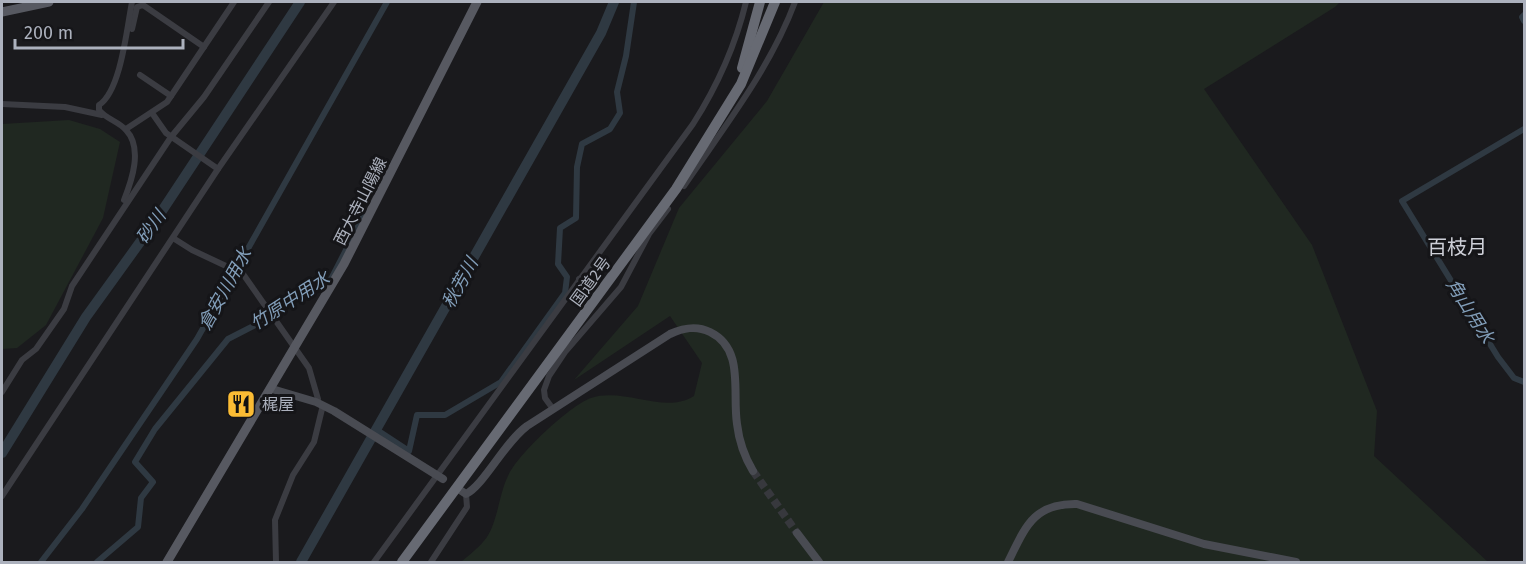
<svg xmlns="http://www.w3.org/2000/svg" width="1526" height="564" viewBox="0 0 1526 564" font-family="'Fira Sans','Noto Sans JP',sans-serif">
<rect width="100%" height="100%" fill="#1a1a1d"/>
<!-- green -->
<g fill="#202821">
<path d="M824,2H1340L1335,7L1204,89L1312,245L1377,411L1374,456L1488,562H461C469,555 481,546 487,537C498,520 499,494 508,476C517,455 569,406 591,398C625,387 664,415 694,396L702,363L670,316L574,380L638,306L679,208L767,101Z"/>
<polygon points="69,120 100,129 120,142 103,218 46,325 17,348 2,349 2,124"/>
</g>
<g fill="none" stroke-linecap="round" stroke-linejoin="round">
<!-- canal -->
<g stroke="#2f3942" stroke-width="6">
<polyline points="1524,15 1522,17 1524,21"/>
<polyline points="1524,129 1402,201 1498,357 1514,378 1524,382"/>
<polyline points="377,430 409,451 417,415 445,415 501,382 565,293 567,277 558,264 560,228 576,218 577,167 582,144 610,129 620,113 617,92 626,56 634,2"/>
<polyline points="41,562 82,509 197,339 387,2"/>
<polyline points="97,562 138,527 141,498 153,482 135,462 155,429 228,339 271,317 304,290 331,279 365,213"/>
</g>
<!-- river -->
<g stroke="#2f3942" stroke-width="10">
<polyline points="2,453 86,317 156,220 300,2"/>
<polyline points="301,562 601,33 614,2"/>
</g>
<!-- secondary-tunnel -->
<polyline stroke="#37383d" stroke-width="8" stroke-dasharray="8 4" stroke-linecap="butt" points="753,471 797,533"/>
<!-- street -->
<g stroke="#3b3c42" stroke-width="6">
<polyline points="132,29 137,7 143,5 204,47"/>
<polyline points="140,75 171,96"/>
<polyline points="2,104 65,107 102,115"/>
<polyline points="152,113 166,133 218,169"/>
<polyline points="126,129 167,102 234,2"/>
<path d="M684,186C724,127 770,69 795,2"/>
<path d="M124,200C132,180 143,148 126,130C118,121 106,119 99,110V105C121,91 127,27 132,2"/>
<polyline points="173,238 192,250 243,274 309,368 318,399 316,402"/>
<polyline points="579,279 588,287"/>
<polyline points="2,392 22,360 36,349 64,309 72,286 171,137 204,97 269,2"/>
<polyline points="553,409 545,398 544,390 549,376 565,352 621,287 649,234 668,209"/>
<polyline points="2,496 218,169 334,2"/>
<polyline points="276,562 275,520 293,475 314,442 323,405"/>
<path d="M374,562L693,124C718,85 735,47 746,2"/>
<polyline points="431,562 467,507 466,494"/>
</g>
<!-- secondary -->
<g stroke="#494b52" stroke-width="8">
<polyline points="272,389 316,402 334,411 443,479"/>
<path d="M460,490L466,494C484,485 504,443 527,426L670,334C683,328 696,325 710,332C745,349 732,392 737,424C739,441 744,456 753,471"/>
<polyline points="797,533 819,562"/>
<path d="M1008,562C1025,528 1033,503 1077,504L1204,544L1296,562"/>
</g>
<!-- primary -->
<g stroke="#575961" stroke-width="9">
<polyline points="2,12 49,2"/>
<polyline points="167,562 344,264 477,2"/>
</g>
<!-- highway -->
<g stroke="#676a73" stroke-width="10">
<polyline points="742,68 760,2"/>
<polyline points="402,562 676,189 741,84 775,2"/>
</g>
</g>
<!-- icons -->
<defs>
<g id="restaurant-square" transform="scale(1.5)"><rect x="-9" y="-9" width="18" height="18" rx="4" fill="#fbbc34" stroke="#151518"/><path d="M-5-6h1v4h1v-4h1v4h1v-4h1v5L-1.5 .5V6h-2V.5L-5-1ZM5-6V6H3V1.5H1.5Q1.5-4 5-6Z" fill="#111"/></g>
</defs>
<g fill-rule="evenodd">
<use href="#restaurant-square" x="241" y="404"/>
</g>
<g text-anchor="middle" stroke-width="6" stroke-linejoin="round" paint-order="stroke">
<!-- street labels -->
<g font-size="16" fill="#acb1bd" stroke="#151518">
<text transform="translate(360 201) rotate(-63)" y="6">西大寺山陽線</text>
<text transform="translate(590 281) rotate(-54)" y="6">国道2号</text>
</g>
<!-- poi labels -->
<g font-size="16" fill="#acb1bd" stroke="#151518" text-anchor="start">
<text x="262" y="410">梶屋</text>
</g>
<!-- water labels -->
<g font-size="18" font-style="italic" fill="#829eb9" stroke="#151518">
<text transform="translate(151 227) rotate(-55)" y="6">砂川</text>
<text transform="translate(460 283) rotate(-61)" y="6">秋芳川</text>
<text transform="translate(225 289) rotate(-61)" y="6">倉安川用水</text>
<text transform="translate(290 301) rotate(-33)" y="6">竹原中用水</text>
<text transform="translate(1470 311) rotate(58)" y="6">角山用水</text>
</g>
<!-- quarter labels -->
<g font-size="20" fill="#ced0d8" stroke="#151518">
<text x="1457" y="254">百枝月</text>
</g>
</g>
<!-- border -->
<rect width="1526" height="564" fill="none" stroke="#acb1bd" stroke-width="6"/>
<!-- scale -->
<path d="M15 39v9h168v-9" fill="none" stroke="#acb1bd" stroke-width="3"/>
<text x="24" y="39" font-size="18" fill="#acb1bd" stroke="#151518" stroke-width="4.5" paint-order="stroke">200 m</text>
</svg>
